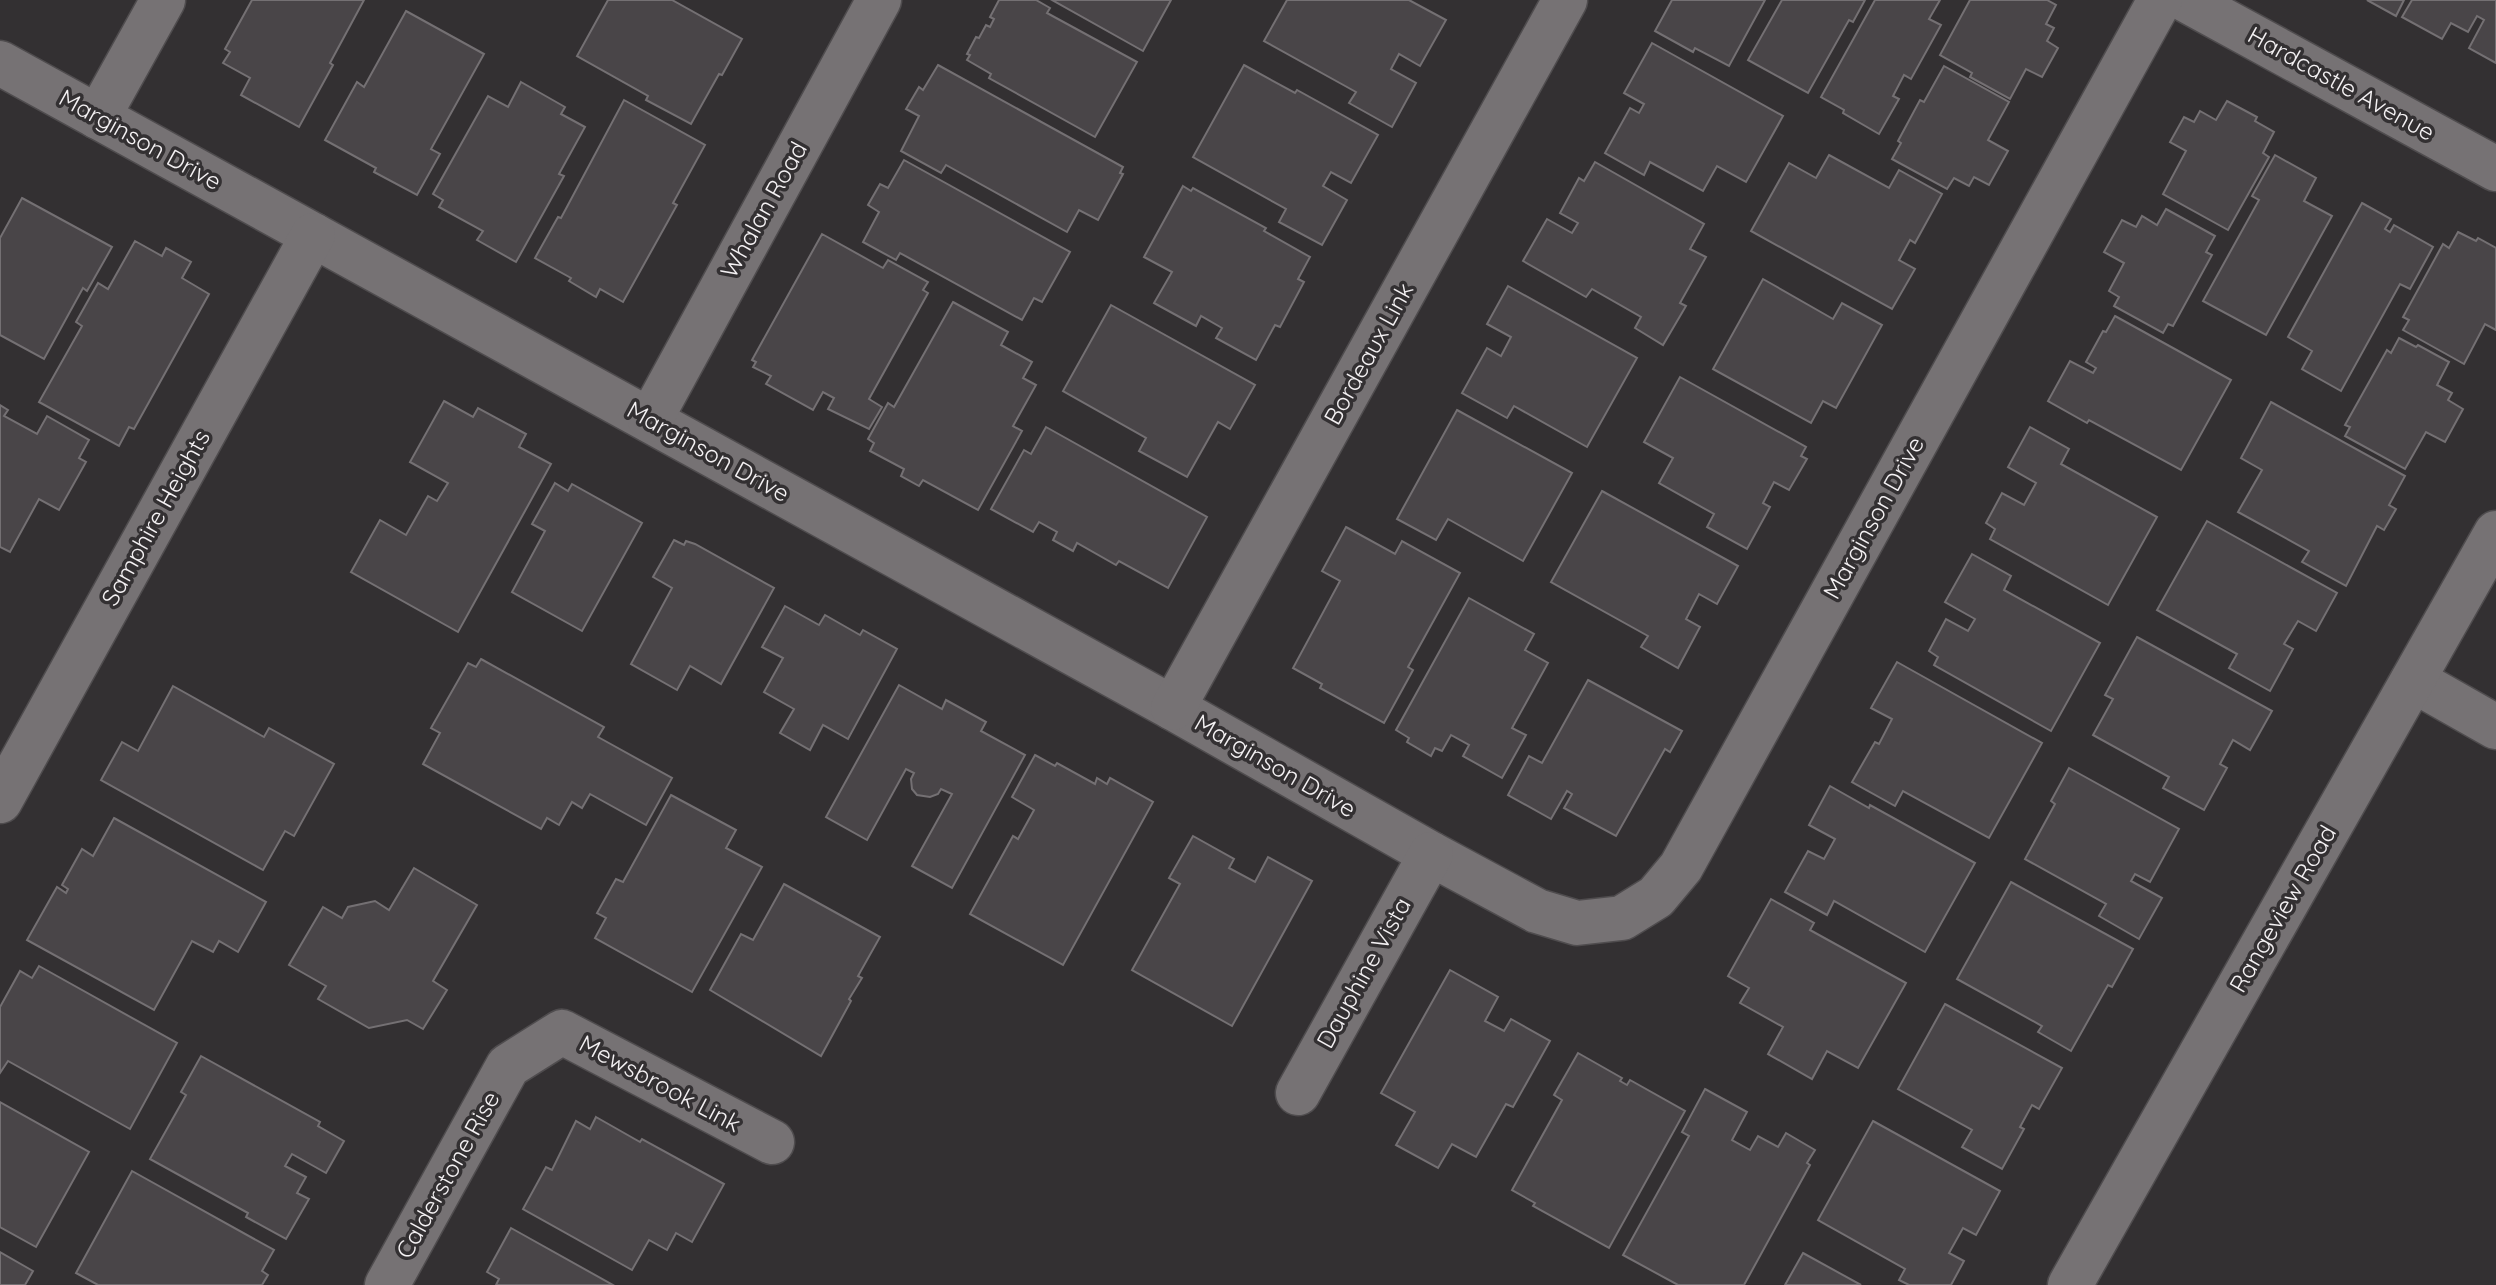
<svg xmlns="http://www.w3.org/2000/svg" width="2496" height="1285" viewBox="0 0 2496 1285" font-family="Quicksand,sans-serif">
<rect width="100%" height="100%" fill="#333032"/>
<!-- building -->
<g fill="#494548" stroke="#747073" stroke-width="2">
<polygon points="252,0 364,0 330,63 333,65 299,127 241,95 250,78 223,63 230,52 225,49"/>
<polygon points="608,0 672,0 742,39 722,75 719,74 691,124 646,100 648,96 577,56"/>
<polygon points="999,0 1036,0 1050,8 1047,13 1137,62 1095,137 989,78 991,74 967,60 970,55 967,54 976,37 979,38 986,25 990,27 994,19 990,17"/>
<polygon points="1052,0 1171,0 1143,51"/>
<polygon points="1287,0 1409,0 1446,20 1420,66 1399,54 1391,69 1416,83 1392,127 1349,103 1356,92 1264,41"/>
<polygon points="1672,0 1765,0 1729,66 1695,48 1693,52 1655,31"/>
<polygon points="1782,0 1865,0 1853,22 1849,20 1808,93 1748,60"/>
<polygon points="1875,0 1940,0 1929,19 1941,25 1911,79 1904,75 1893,96 1899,99 1879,134 1843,113 1844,110 1821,97"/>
<polygon points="1970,0 2047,0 2056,5 2046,24 2054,28 2047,41 2058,48 2042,77 2026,69 2010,99 1970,77 1972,73 1940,55"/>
<polygon points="2367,0 2404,0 2396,16"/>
<polygon points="2412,0 2496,0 2496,63 2469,48 2484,20 2477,16 2468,32 2451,23 2442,39 2402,17"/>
<polygon points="406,11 484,54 431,149 440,154 417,195 374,172 376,168 325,140 357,82 364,87"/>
<polygon points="1652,43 1783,116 1746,182 1717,166 1703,191 1650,162 1644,175 1605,153 1630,108 1639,113 1644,104 1624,93"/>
<polygon points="938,65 1123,167 1120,173 1123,174 1098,220 1079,210 1067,232 946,165 941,173 901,151 919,116 906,109 919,87 923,90"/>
<polygon points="1244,65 1295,93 1297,90 1378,135 1351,183 1331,172 1323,186 1347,200 1322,245 1279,222 1286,209 1193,157"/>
<polygon points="1944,66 2009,102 1988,140 2008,151 1989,185 1974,177 1969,186 1954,178 1947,189 1892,159 1901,143 1898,141 1920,100 1924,102"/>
<polygon points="521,82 565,107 561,114 585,127 559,174 564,176 516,262 477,240 483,231 439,207 443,200 433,194 488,96 508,107"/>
<polygon points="624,100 705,145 673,203 677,205 623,302 600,289 596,297 569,281 571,278 535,258 558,217 561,218"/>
<polygon points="2227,101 2257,117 2255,121 2274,132 2263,153 2269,157 2228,230 2163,194 2186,151 2170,142 2184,117 2194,122 2200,111 2216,120"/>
<polygon points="1829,155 1889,188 1899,170 1942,194 1915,243 1910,240 1899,260 1915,269 1892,309 1751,231 1789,163 1816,178"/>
<polygon points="2275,155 2316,178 2304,201 2332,216 2266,335 2203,301 2259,200 2252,196"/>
<polygon points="904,160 1070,252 1042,302 1034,298 1022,320 900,253 896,260 863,242 879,212 868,205 880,184 888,188"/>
<polygon points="1595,162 1704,224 1690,249 1706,257 1680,303 1686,306 1663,345 1635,328 1641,317 1592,289 1586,297 1523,261 1547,219 1572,233 1578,223 1560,213 1579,178 1584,181"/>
<polygon points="1183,186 1191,191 1193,188 1266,228 1264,231 1310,257 1298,279 1304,282 1280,327 1275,325 1256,360 1216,338 1222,328 1201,316 1196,326 1154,303 1172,272 1144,257"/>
<polygon points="22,198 112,247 87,291 83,288 44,359 0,335 0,238"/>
<polygon points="2362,203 2391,219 2385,229 2390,232 2394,225 2433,247 2410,289 2400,284 2341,391 2302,369 2312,351 2288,337"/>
<polygon points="2166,209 2215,236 2206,252 2212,255 2173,326 2168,324 2163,333 2114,306 2119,297 2109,291 2124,263 2104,252 2122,220 2136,227 2142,216 2157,225"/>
<polygon points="2458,232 2476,241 2478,238 2496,248 2496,330 2485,324 2464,364 2403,330 2409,320 2403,317 2443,244 2449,248"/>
<polygon points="822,234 883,268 888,260 928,282 923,290 928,293 869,399 882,407 869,429 828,409 834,398 823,392 813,410 766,384 771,376 753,367 756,362 752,360"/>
<polygon points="135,241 162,256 166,248 191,262 182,278 209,294 134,429 129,427 119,446 39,402 82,326 76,322 98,283 108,289"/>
<polygon points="1763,279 1833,319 1842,303 1882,325 1836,408 1823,401 1811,423 1713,369"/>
<polygon points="1508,286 1637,358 1587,447 1514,406 1507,418 1462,393 1487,348 1501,356 1511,337 1487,324"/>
<polygon points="953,302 1008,332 1001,345 1032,362 1023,378 1036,385 1013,426 1022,431 978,510 923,480 919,486 901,476 904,469 870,451 874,443 868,439 888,403 894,407"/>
<polygon points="1111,305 1255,385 1230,429 1218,422 1187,477 1139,451 1146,438 1063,391"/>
<polygon points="2115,316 2231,380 2181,470 2089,420 2087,423 2048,401 2070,361 2093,373 2096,368 2086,362 2103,331 2106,332"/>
<polygon points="2399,338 2416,347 2418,345 2449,362 2437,385 2452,393 2448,400 2463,409 2445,442 2426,432 2405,469 2345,436 2350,427 2345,425 2387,350 2391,353"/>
<polygon points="1680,377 1806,447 1801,456 1807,459 1789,490 1774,482 1763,503 1770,507 1747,549 1707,527 1714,514 1659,483 1673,458 1644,442"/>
<polygon points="444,401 473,417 478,408 526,434 519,447 551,464 458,632 351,572 380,520 406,535 428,496 437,501 448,483 410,462"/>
<polygon points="2271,402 2405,476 2389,505 2396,509 2384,530 2377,526 2346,586 2302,562 2309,551 2238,512 2262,470 2241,458"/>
<polygon points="0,405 8,410 4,416 37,434 47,416 89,440 79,458 86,462 59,510 39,499 10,552 0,547"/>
<polygon points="1457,410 1572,473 1523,561 1448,519 1436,540 1397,519"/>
<polygon points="1046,427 1207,517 1168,588 1119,561 1116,565 1077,543 1073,551 1053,540 1057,532 1039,522 1033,532 991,509 1024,450 1031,454"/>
<polygon points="2030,427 2069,449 2061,464 2157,517 2108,605 1990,539 1995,529 1986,523 2002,493 2024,505 2036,483 2008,467"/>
<polygon points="555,483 568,491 572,484 642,523 582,631 512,592 545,531 532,524"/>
<polygon points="1602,491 1738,566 1717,604 1699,594 1686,619 1700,627 1678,668 1641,647 1648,636 1551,582"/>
<polygon points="2207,521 2337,593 2316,631 2298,621 2284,644 2293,649 2270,691 2229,668 2237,654 2157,610"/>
<polygon points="1346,527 1395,554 1402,541 1460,573 1408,667 1413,670 1384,723 1320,688 1322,684 1293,668 1340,581 1322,571"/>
<polygon points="674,540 684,545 686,541 695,544 774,588 721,684 690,666 677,690 631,664 672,588 653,577"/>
<polygon points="1972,554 2011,576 2004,590 2100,643 2051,731 1934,665 1938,657 1929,651 1946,619 1968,631 1975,619 1945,602"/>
<polygon points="1469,598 1534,634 1525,650 1548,663 1512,728 1526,735 1502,778 1463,756 1469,745 1451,735 1442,751 1435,748 1431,756 1407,742 1409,738 1396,730"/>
<polygon points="785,606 819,625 825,615 860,635 863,630 897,649 848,739 823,725 810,750 780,733 794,709 764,692 783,658 762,647"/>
<polygon points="2137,637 2272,711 2250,750 2233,740 2220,764 2227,768 2204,810 2163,788 2169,777 2093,735 2113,699 2105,695"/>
<polygon points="481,659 604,727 598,737 672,778 646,825 590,794 582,808 572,802 559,825 547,818 541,829 423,764 440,733 431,728 468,663 476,667"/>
<polygon points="1897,662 2042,743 1989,838 1903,791 1895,806 1852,782 1875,742 1879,744 1892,719 1871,708"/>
<polygon points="1588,680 1682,731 1670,752 1665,749 1616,836 1564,808 1572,794 1567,791 1551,819 1508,795 1529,756 1542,763"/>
<polygon points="899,685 942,709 946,700 986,722 981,731 1025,755 952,888 912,866 952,794 941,789 938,794 930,797 917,795 912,789 911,779 914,773 906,769 867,840 826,817"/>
<polygon points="173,686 264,737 269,728 334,764 294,836 285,831 263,870 101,780 122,742 138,751"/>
<polygon points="1035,755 1055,766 1057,763 1095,784 1097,778 1107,784 1110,778 1153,802 1063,965 970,914 1013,836 1018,839 1034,810 1012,797"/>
<polygon points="2069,768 2179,829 2150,882 2135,874 2131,881 2162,898 2139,939 2099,916 2106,904 2025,859 2055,804 2051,801"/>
<polygon points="1830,786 1869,808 1870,805 1975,863 1925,952 1834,901 1827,915 1785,892 1808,851 1824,859 1835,839 1809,825"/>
<polygon points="671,795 736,830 726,848 762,867 692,992 595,938 606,918 597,913 616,879 623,882"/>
<polygon points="114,818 266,902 238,952 219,941 213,952 192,941 154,1010 27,940 57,887 66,893 68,889 62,885 82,849 93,856"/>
<polygon points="1193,836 1234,859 1229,868 1255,882 1268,857 1312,881 1232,1026 1132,970 1180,884 1169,878"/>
<polygon points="414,868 477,905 433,981 447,990 423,1029 407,1020 369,1028 318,999 326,986 289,965 323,907 342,918 348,907 375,901 389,910"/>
<polygon points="2011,882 2133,949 2112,987 2108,985 2071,1051 2038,1032 2042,1026 1957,979"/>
<polygon points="784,884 880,937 858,976 862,978 849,999 851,1001 821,1056 710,990 741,934 753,940"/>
<polygon points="1771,899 1814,923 1810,930 1906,983 1858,1068 1827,1051 1812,1079 1768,1054 1783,1027 1740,1003 1749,988 1728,976"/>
<polygon points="39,966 177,1043 130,1129 8,1061 0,1073 0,1007 20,971 32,978"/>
<polygon points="1450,970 1498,997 1485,1021 1504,1031 1511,1019 1550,1041 1513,1107 1506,1104 1476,1157 1452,1144 1438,1168 1396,1145 1415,1112 1381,1093"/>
<polygon points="1945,1004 2062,1068 2039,1109 2032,1105 2020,1127 2024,1129 2002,1169 1962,1147 1972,1130 1898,1089"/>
<polygon points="1578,1053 1622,1078 1620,1081 1627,1085 1630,1080 1685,1111 1609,1248 1533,1206 1535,1203 1512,1190 1562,1100 1554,1095"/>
<polygon points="201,1056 320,1122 318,1126 344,1141 326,1173 292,1154 285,1166 306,1177 297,1193 309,1199 286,1239 246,1217 248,1213 150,1159 186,1095 181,1092"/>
<polygon points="1705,1089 1747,1112 1732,1140 1750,1150 1758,1136 1778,1147 1786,1133 1815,1150 1807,1163 1810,1165 1744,1285 1678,1285 1623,1255 1689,1136 1682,1132"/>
<polygon points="0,1102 89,1152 36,1247 0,1227"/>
<polygon points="596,1117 640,1142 642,1139 724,1184 692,1242 676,1233 667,1250 649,1240 632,1270 523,1209 546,1167 552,1170 576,1121 590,1129"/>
<polygon points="1873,1121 2000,1191 1976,1235 1963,1228 1949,1253 1964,1261 1951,1285 1909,1285 1899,1280 1905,1269 1818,1220"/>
<polygon points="132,1171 274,1250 262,1271 268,1275 262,1285 98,1285 76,1273"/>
<polygon points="511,1228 613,1285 496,1285 499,1279 487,1272"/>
<polygon points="0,1252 33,1271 25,1285 0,1285"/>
<polygon points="1803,1253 1861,1285 1785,1285"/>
</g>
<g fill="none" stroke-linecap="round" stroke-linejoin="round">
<!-- minor casing -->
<g stroke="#4f4c4e" stroke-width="47">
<g id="minor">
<polyline points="2186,0 2496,169"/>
<polyline points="0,63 1173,708 1431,854 1537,911 1577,923 1622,918 1656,897 1681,867 2160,0"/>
<polyline points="98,117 163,0"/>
<polyline points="650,420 879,0"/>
<polyline points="2413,680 2496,727"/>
<polyline points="1173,708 1565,0"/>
<polyline points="0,801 313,235"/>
<polyline points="1298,1093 1431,854"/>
<polyline points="387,1285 508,1066 562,1032 772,1142"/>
<polyline points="2070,1285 2496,533"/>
</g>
</g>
<!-- minor -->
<use href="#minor" stroke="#767274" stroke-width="44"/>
</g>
<g text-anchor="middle" stroke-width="7" stroke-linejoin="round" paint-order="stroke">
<!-- street labels -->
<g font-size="24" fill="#f4f1f3" stroke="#333032">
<text transform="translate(2341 84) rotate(29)" y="8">Hardcastle Avenue</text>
<text transform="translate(140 140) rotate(29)" y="8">Marginson Drive</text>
<text transform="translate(764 210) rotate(-61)" y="8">Whalan Road</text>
<text transform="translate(1369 354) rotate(-61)" y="8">Bordeaux Link</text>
<text transform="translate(708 452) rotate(29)" y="8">Marginson Drive</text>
<text transform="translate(156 518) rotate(-61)" y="8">Samphire Heights</text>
<text transform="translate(1874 518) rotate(-61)" y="8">Marginson Drive</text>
<text transform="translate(1275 766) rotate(30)" y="8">Marginson Drive</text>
<text transform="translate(2283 909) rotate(-60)" y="8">Rangeview Road</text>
<text transform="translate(1364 973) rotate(-61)" y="8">Dauphine Vista</text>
<text transform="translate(660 1084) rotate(28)" y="8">Mewsbrook Link</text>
<text transform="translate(448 1175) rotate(-61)" y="8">Calderstone Rise</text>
</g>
</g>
</svg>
